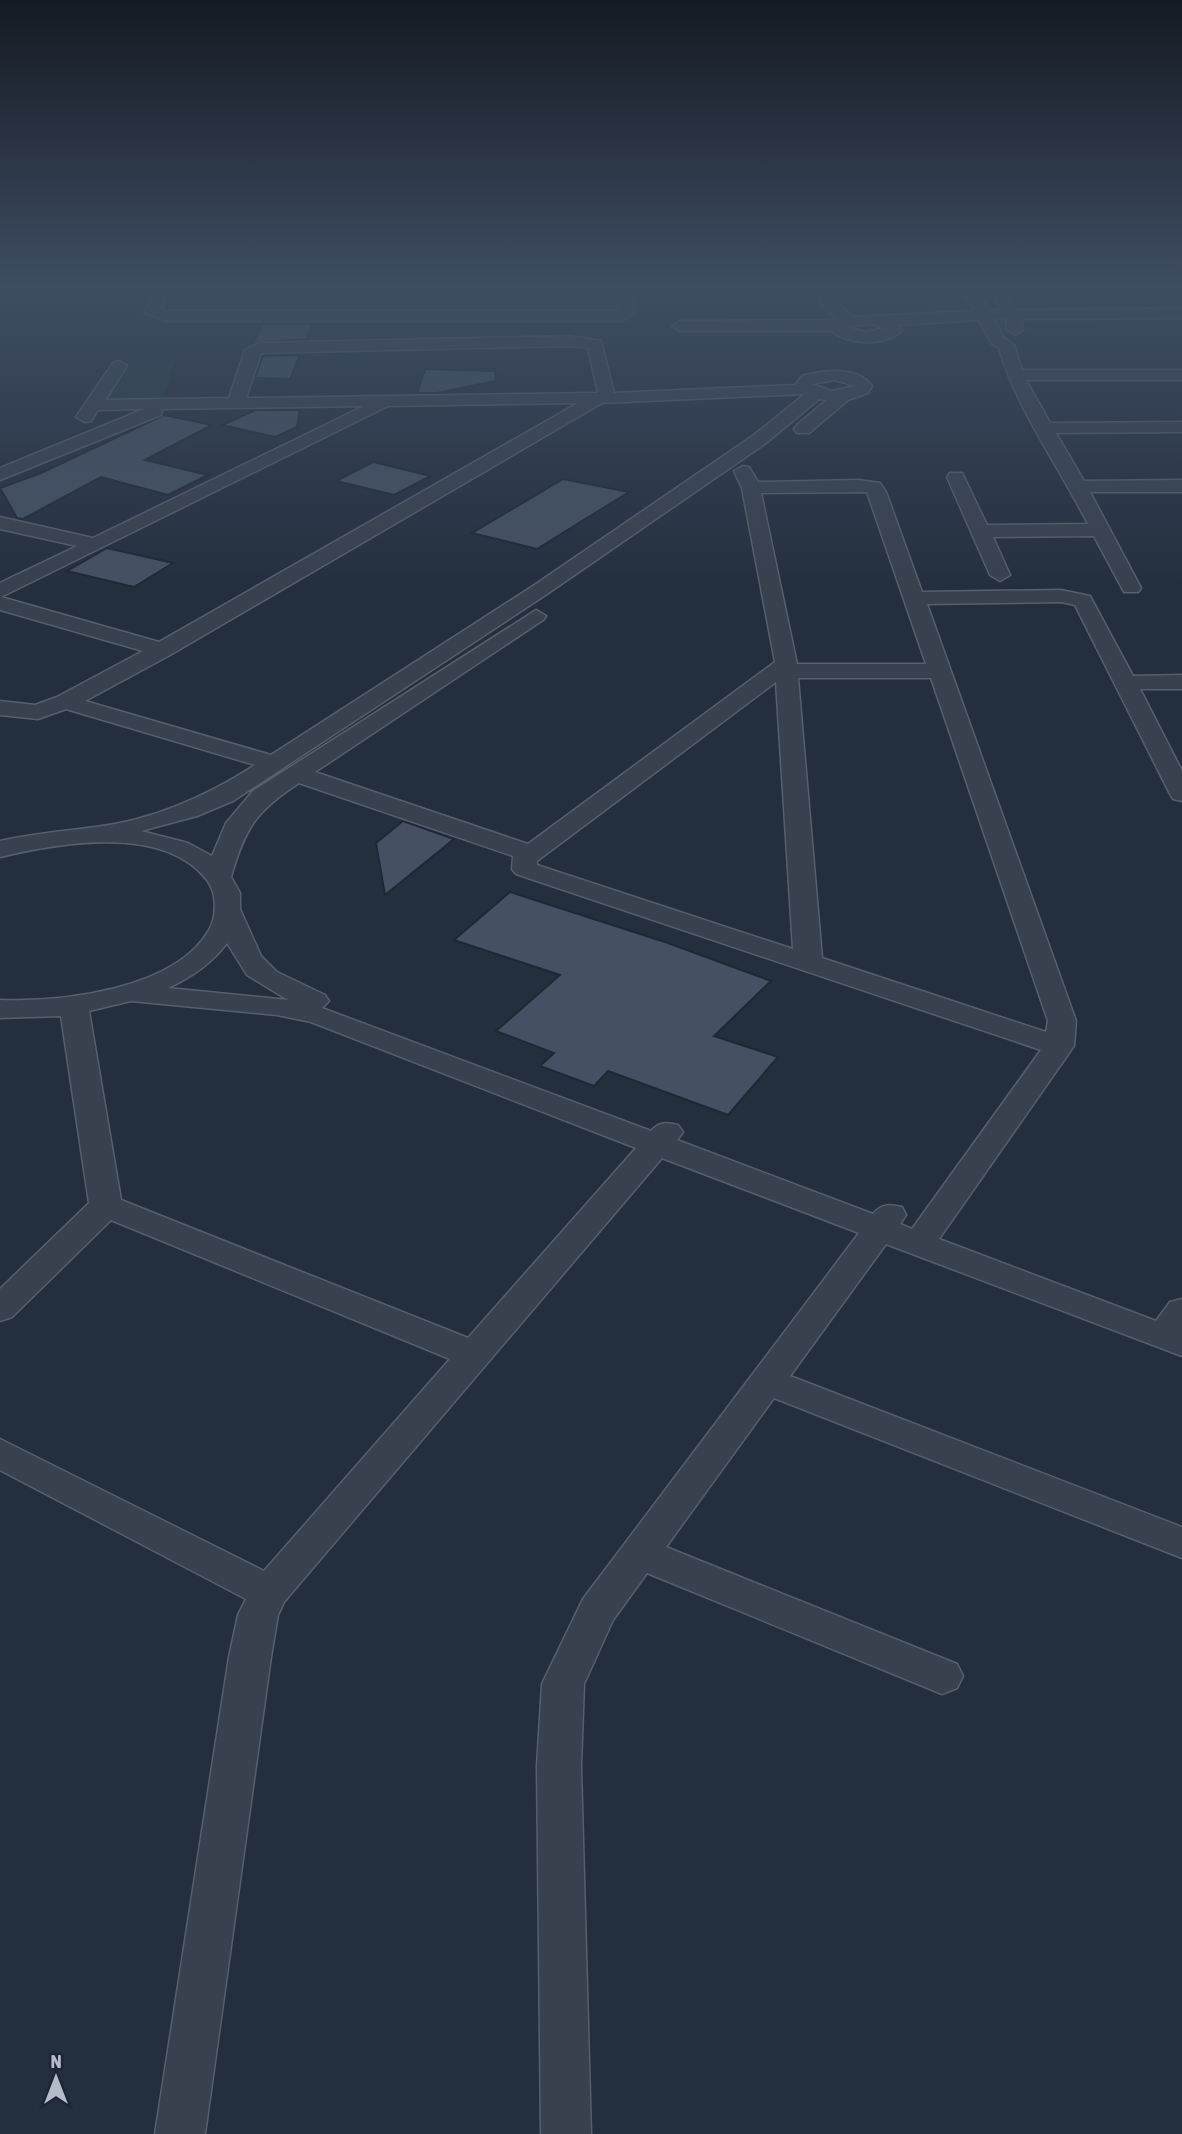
<svg xmlns="http://www.w3.org/2000/svg" width="1182" height="2134" viewBox="0 0 1182 2134" font-family="'Asap Condensed',sans-serif">
<rect width="100%" height="100%" fill="#242f3e"/>
<!-- green -->
<polygon fill="#263c3f" points="126,363 174,363 162,402 99,400"/>
<!-- building -->
<g fill="#455162" stroke="#1f2835" stroke-width="2">
<polygon points="263,324 313,324 306,339 253,343"/>
<polygon points="300,355 290,379 255,378 263,356"/>
<polygon points="425,369 495,371 496,381 437,393 417,393"/>
<polygon points="256,410 300,410 297,427 275,437 222,425"/>
<polygon points="164,415 212,425 145,460 208,475 168,495 101,477 23,519 17,518 0,488 41,473"/>
<polygon points="373,462 431,476 394,495 336,481"/>
<polygon points="563,479 629,492 537,549 472,533"/>
<polygon points="107,548 173,563 134,587 67,571"/>
<polygon points="403,821 454,839 385,895 376,843"/>
<polygon points="510,892 668,943 771,981 714,1036 778,1057 728,1115 608,1071 594,1086 540,1066 554,1053 496,1031 560,975 454,940"/>
</g>
<g fill="none" stroke-linecap="round" stroke-linejoin="round">
<!-- street casing -->
<g stroke="#565f6c" stroke-width="3">
<g id="street">
<polygon points="154,288 168,288 161,310 166,311 618,311 617,288 631,288 634,313 622,321 166,321 145,313"/>
<path d="M815,288H829L835,301L853,317L974,311L962,288H976L989,310H1001L989,288H1003L1016,310L1182,308V318L1021,319L1023,330L1015,335L1007,330L1006,319H994L1004,338L1014,345L1022,370H1182V380H1026L1050,423L1182,422V432L1056,433L1084,481L1182,480V492H1090L1141,588L1138,592H1124L1094,536L993,537L1010,575L1000,581L990,575L947,477L950,473H962L987,525L1088,524C1058,465 1017,410 999,348L992,344L979,320L899,325L902,330C885,348 849,344 831,331H680L672,326L680,321L838,320L823,306ZM870,324L885,328L865,332L846,327Z"/>
<path d="M570,336L601,341L614,393L795,385L802,376C825,370 857,366 872,386L868,393L848,400L809,433H797L794,429L797,425L827,400L819,399L766,443L547,594L233,801L197,816L141,831L188,843L212,856L226,823L253,791L536,610L546,616L543,620L315,772L528,844L775,662L742,488L734,471L743,466L749,467L758,482L859,480L880,483L886,492L922,592L1061,590L1090,596L1133,676L1182,675V689H1140L1182,771V801L1173,799L1170,794L1075,605L1061,602L927,604L1076,1021L1074,1046L939,1239L1156,1321L1170,1302L1182,1299V1356L886,1244L790,1376L1182,1527V1558L774,1398L666,1547L957,1664L963,1676L957,1688L942,1694L647,1573L613,1620L584,1684L581,1766L591,2134H541L537,1766L542,1684L583,1599L859,1233L662,1158L284,1602L278,1615L271,1657L205,2134H155L229,1657L238,1615L246,1599L0,1470V1439L264,1571L450,1359L111,1220L12,1317L0,1321V1289L89,1203L61,1016L0,1018V1000C61,1002 175,990 209,930C217,916 217,893 207,880C164,824 58,843 0,857V841C32,834 63,831 96,827C153,820 207,796 255,765L66,709L38,719L0,715V701L35,705L57,697L143,651L0,610V583L77,546L0,529V517L93,538L364,406L162,409L161,415L0,480V468L144,409L98,410L91,421L85,422L76,417L113,363L119,361L127,366L105,400L229,398L245,350L259,343ZM570,346L588,348L598,393L246,398L261,353ZM835,380L855,386L832,391L812,384ZM805,394L754,435L533,586L271,755L85,701L170,655L602,403ZM578,403L159,642L1,597L388,406ZM867,492L926,664H797L761,493ZM798,678H931L1048,1021L1046,1032L822,958ZM776,682L793,949L537,865V861ZM299,783L513,856L512,869L516,874L1041,1050L912,1229L900,1224L906,1215L902,1207C889,1204 881,1204 873,1214L677,1140L683,1132L678,1125C667,1122 659,1122 651,1131L322,1008L329,1001L325,995L277,972L261,956L240,909V893L231,877C245,828 256,811 299,783ZM227,943L247,975L288,1000L168,988C192,977 211,964 227,943ZM131,1001L277,1015L311,1022L636,1148L468,1338L121,1200L89,1011Z"/>
</g>
</g>
<!-- street -->
<use href="#street" fill="#38414e" fill-rule="evenodd"/>
</g>
<!-- sky -->
<linearGradient id="sky" x2="0" y2="1"><stop stop-color="#141a22"/><stop offset="0.49" stop-color="#3f4d63"/><stop offset="1" stop-color="#3f4d63" stop-opacity="0"/></linearGradient>
<rect width="1182" height="587" fill="url(#sky)"/>
<!-- north arrow -->
<g transform="translate(56 2078)" stroke="#1d2633" stroke-width="5" paint-order="stroke">
<path d="M0-5L12 26L0 18L-12 26Z" fill="#b4bcc9"/>
<text y="-10" font-size="19" font-weight="bold" text-anchor="middle" fill="#b4bcc9">N</text>
</g>
</svg>
